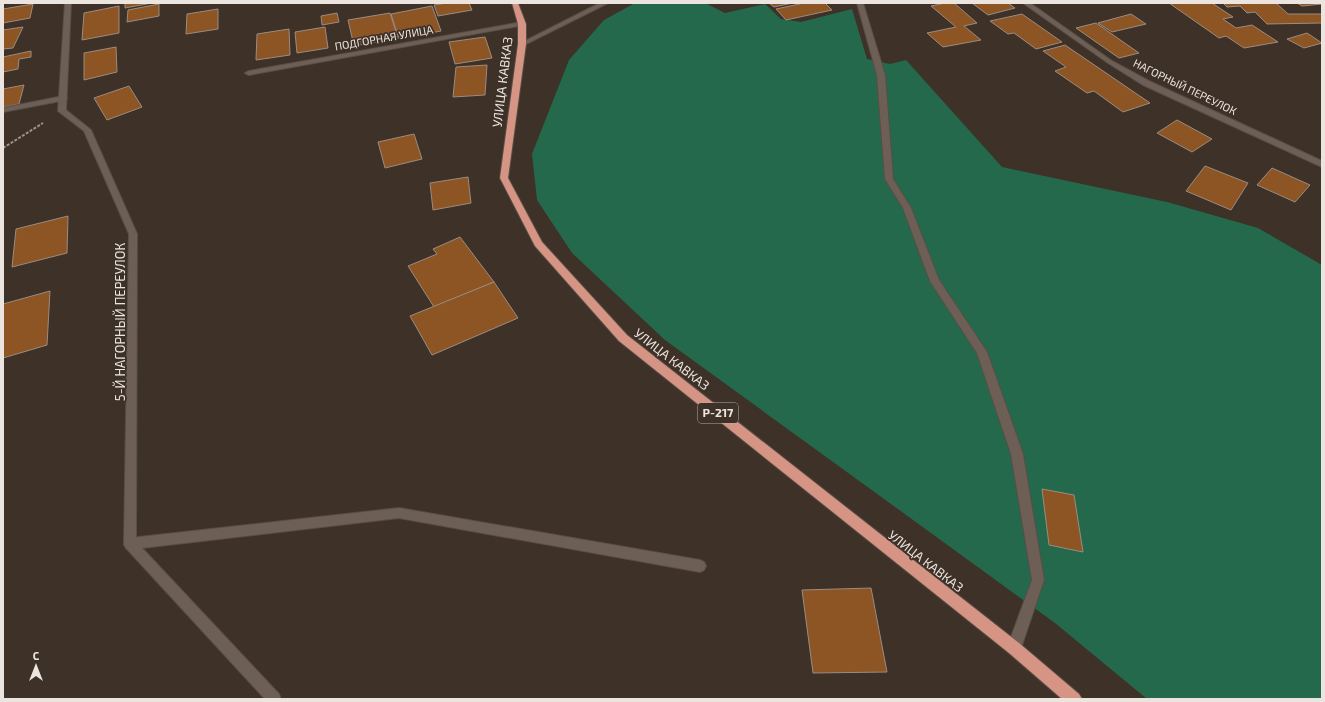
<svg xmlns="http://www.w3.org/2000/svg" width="1325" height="702" viewBox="0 0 1325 702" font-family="'Exo 2',sans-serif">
<rect width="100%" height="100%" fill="#3d3128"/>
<!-- green -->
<polygon fill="#25694c" points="635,3 705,3 725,13 765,4 781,19 801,22 852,9 867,59 890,64 906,60 1002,167 1167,202 1258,228 1322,265 1322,699 1147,699 1055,623 665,340 572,253 537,200 532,154 569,60 604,20"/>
<!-- building -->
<g fill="#8d5424" stroke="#9b8c82">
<polygon points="125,3 152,3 125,8"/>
<polygon points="447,3 469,3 472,10 438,16 434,5"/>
<polygon points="769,3 793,3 774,7"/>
<polygon points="804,3 825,3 832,10 786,20 776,9"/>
<polygon points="945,3 954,3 977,23 964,26 981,40 943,47 927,33 956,27 931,6"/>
<polygon points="972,3 1008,3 1015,8 988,15"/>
<polygon points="1169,3 1212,3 1233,17 1223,19 1236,28 1252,25 1278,42 1244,48 1226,36 1219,38"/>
<polygon points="1223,3 1276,3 1288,14 1322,14 1322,23 1267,24 1255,12 1247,13 1240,6 1227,7"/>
<polygon points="1297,3 1322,3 1322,4 1302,6"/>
<polygon points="33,4 30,18 3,23 3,9"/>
<polygon points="159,4 159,16 127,22 128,10"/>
<polygon points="119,6 119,33 82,40 84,13"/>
<polygon points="432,6 441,31 399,39 391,14"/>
<polygon points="218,9 218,29 186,34 187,14"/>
<polygon points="337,13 339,22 322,25 321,16"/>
<polygon points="390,13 398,38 354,46 348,20"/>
<polygon points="1022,14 1062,42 1036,49 1014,33 1008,34 990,21"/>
<polygon points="1131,14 1146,24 1112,32 1098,23"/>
<polygon points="1096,23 1139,53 1119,58 1076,28"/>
<polygon points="23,27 13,48 3,49 3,30"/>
<polygon points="325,27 328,48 297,53 295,32"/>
<polygon points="289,29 290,55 256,60 257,34"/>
<polygon points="1307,33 1322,43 1304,48 1287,39"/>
<polygon points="485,37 492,58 455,64 449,42"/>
<polygon points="1065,45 1150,103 1123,112 1094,91 1087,93 1055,71 1066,67 1043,51"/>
<polygon points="116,47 117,72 84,80 84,53"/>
<polygon points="31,51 31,57 19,59 18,69 3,72 3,57"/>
<polygon points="487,65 485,95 453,97 456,67"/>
<polygon points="24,85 19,104 3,107 3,89"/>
<polygon points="129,86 142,107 107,120 94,98"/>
<polygon points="1177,120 1212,139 1192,152 1157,133"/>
<polygon points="414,134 422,159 385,168 378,142"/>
<polygon points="1205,166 1248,183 1231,210 1186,191"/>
<polygon points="1272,168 1310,185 1295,202 1257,185"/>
<polygon points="468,177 471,203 433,210 430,183"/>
<polygon points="68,216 67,253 12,267 16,229"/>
<polygon points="460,237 494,282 434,307 408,266 437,254 433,249"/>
<polygon points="494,282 518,318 432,355 410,316"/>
<polygon points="50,291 47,345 3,358 3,304"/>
<polygon points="1042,489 1074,495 1083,552 1049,545"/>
<polygon points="871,588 887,672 813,673 802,590"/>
</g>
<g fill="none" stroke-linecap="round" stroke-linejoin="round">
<!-- service casing -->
<g stroke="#584e46" stroke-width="2">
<g id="service">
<polygon points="857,3 863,3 885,75 893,179 911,208 939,280 987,352 1023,454 1044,580 1021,648 1019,653 1014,655 1009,653 1007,648 1032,580 1011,454 977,353 930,281 903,208 885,179 877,75"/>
<polygon points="522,22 525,24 524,25 249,75 245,73 249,71"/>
<polygon points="63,96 67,98 66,100 3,112 3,108"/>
<polygon points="399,508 700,560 704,562 706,566 704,570 700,572 399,518 142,548 279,694 281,699 265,699 126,548 124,544 126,540 130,538"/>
</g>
</g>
<!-- minor casing -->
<g stroke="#584e46" stroke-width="2">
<g id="minor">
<polygon points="65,3 71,3 66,110 91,130 137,234 136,544 134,548 130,550 126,548 124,544 129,234 84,131 58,111"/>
<polygon points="600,3 608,3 524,45 519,44"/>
<polygon points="1023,3 1030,3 1112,61 1149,81 1322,161 1322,167 1143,85 1108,63"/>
</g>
</g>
<!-- trunk casing -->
<g stroke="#584e46" stroke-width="2">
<polygon id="trunk" points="512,3 518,3 526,24 526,44 508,178 542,242 627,335 1019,643 1079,694 1082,699 1062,699 1009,653 619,341 535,246 500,178 518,44 518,24"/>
</g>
<!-- path -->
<polyline stroke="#9d938c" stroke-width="2" stroke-dasharray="3 1.5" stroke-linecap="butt" points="3,148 43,123"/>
<!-- service -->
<use href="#service" fill="#6d5f56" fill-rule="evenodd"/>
<!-- minor -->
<use href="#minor" fill="#6d5f56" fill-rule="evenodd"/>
<!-- trunk -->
<use href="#trunk" fill="#d69484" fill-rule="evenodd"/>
</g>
<g text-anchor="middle" stroke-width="3.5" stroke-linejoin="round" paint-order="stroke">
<!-- far-street labels -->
<g font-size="11" fill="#ece4de" stroke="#3d3128">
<text transform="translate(384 38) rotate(-10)" y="4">ПОДГОРНАЯ УЛИЦА</text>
<text transform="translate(1185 87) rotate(26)" y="4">НАГОРНЫЙ ПЕРЕУЛОК</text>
</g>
<!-- shield labels -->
<rect fill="#3d3128" stroke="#b8aea7" stroke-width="1" x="698" y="403" width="40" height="20" rx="3"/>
<g font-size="12" font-weight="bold" fill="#ece4de">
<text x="718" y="417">Р-217</text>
</g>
<!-- street labels -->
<g font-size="13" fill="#ece4de" stroke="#3d3128">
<text transform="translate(502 82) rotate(-83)" y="5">УЛИЦА КАВКАЗ</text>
<text transform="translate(120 322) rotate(-90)" y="5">5-Й НАГОРНЫЙ ПЕРЕУЛОК</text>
<text transform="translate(672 359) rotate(38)" y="5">УЛИЦА КАВКАЗ</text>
<text transform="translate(926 561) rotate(38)" y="5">УЛИЦА КАВКАЗ</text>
</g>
</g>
<!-- border -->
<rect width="1325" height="702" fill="none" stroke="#ece4de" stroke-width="8"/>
<!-- north arrow -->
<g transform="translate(36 666)" stroke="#3d3128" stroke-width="3" paint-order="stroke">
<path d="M0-3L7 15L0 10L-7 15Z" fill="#ece4de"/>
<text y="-6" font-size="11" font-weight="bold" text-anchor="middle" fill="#ece4de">С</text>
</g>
</svg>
